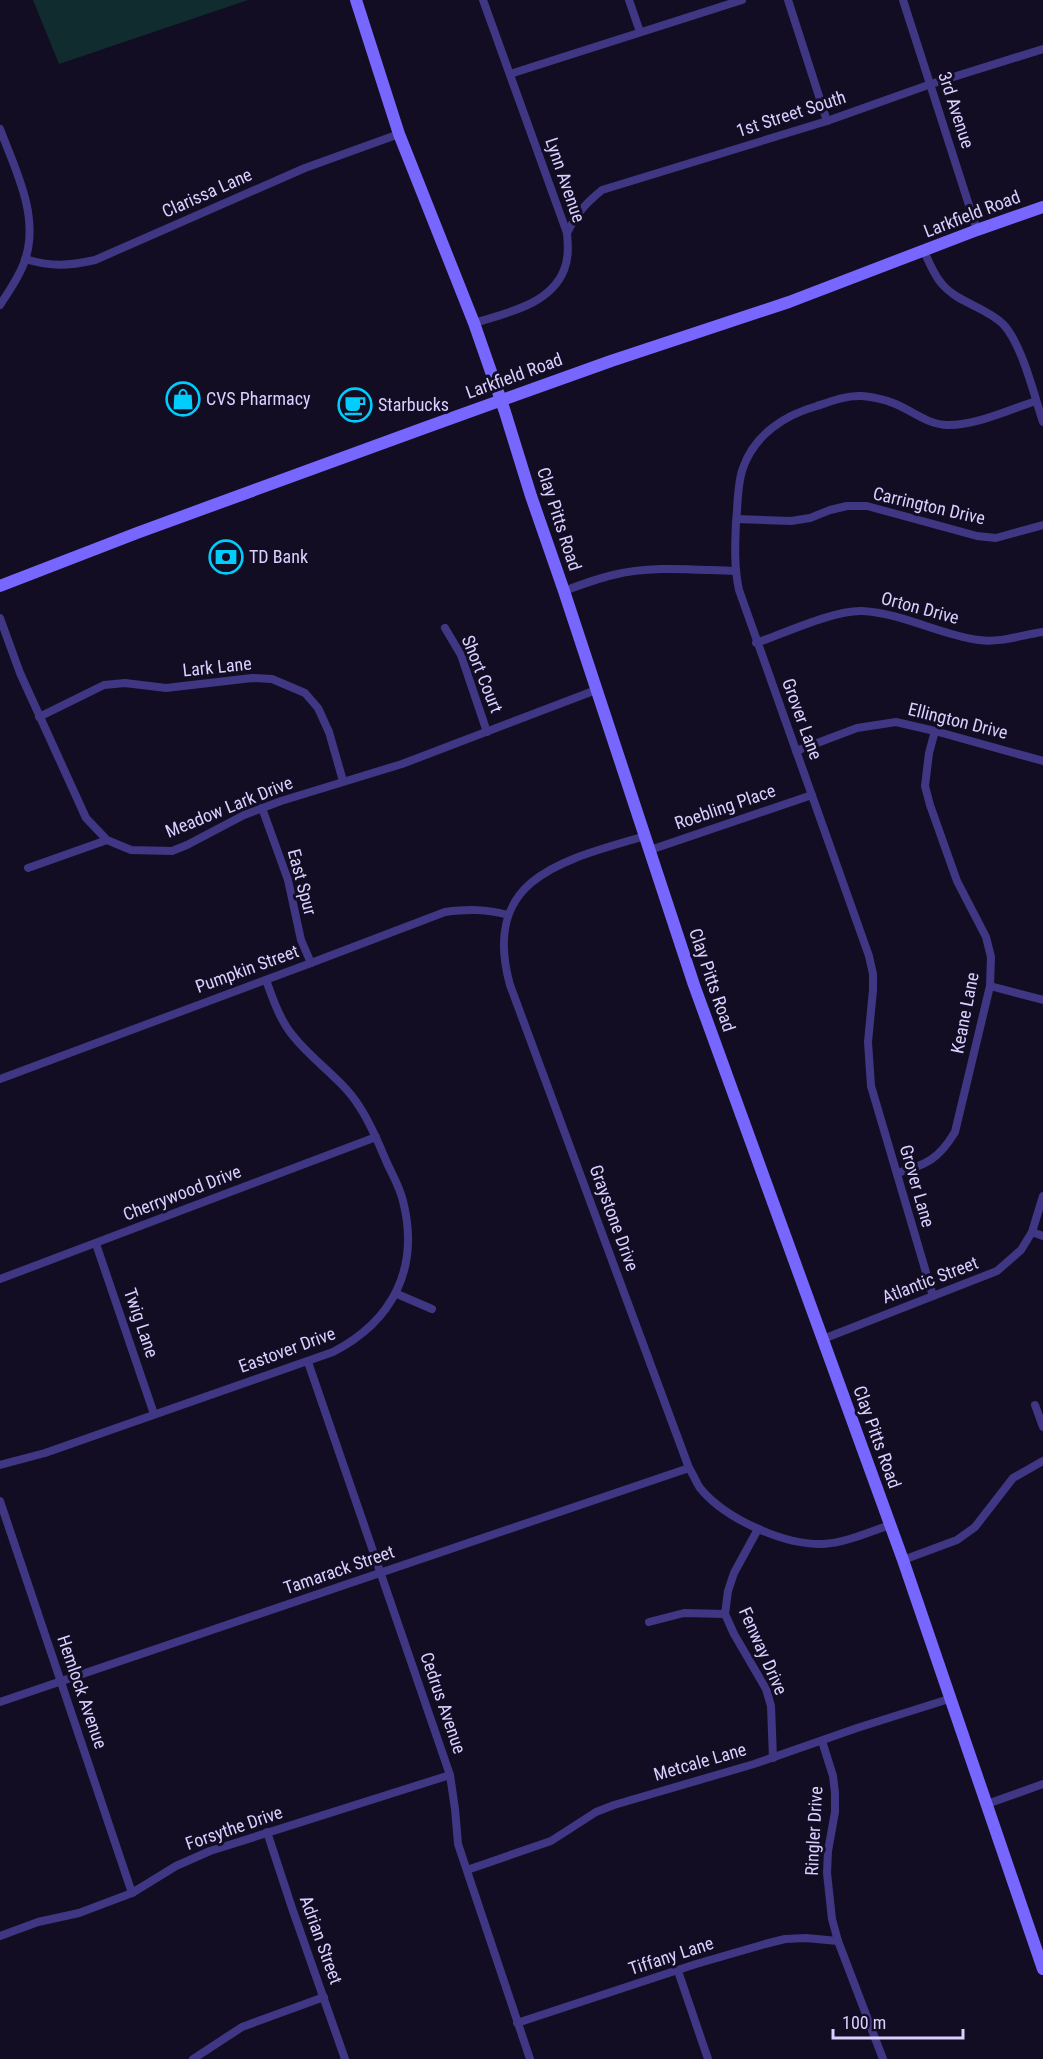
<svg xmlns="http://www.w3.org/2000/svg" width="1043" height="2059" viewBox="0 0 1043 2059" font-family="'Roboto Condensed',sans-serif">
<rect width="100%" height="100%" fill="#130d24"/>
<!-- park -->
<polygon fill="#102c2e" points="33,0 248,0 59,64"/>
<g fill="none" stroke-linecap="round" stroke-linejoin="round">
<!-- street -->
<g stroke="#403784" stroke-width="8">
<polyline points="629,0 640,32"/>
<polyline points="788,0 827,121"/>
<polyline points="903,0 977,230"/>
<polyline points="510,74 742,0"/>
<path d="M0,129C15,169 40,216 25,260C20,276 9,291 0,305"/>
<path d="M567,233C577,213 585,204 602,190L827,121L931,84L1043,49"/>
<path d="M924,251C929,262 934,275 942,284C958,303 986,307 1003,324C1022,344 1034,395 1043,422"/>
<path d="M25,259C52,267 68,266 95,260L305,168L399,134"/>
<path d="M474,323C506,313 550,305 564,270C569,258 568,245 567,233L483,0"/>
<polyline points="737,519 791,521 810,518 830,510 847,506 867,506 977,536 996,538 1043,525"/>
<path d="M564,591C580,585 596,579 613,575C652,565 695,570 735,571"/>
<polyline points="0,618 20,673 86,818 107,840 131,850 172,851 187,845 244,815 281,801 402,764 596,690"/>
<polyline points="445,628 461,655 487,732"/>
<path d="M756,643C785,633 834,610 862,611C903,613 940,635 979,640C1001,643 1021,635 1043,632"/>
<polyline points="39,717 104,685 125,683 166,688 252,678 272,679 305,693 318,708 329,732 343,781"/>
<polyline points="796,751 857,728 896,722 935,731 1043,761"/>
<polyline points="262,808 288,880 301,940 311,963"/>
<path d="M645,836C564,860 480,877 510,985L689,1468C693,1474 696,1482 700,1488C725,1519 784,1545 823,1544C845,1543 869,1532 890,1525"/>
<polyline points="650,850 812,795"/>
<polyline points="28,868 107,840"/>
<polyline points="990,986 1043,1000"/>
<path d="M0,1079L311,963L445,912C468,909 486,909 508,915"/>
<path d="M897,1173C926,1165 939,1159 955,1132L990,986L991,957L986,937L957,881L930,805L925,786L929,753L935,731"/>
<polyline points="1032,1232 1043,1236"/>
<polyline points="96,1244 154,1414"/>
<polyline points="0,1279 376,1137"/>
<polyline points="397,1294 432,1309"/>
<path d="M933,1296L871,1086L868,1042L873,990V974L869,956L739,590C734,567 735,546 736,522C738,505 737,484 743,468C755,434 785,415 817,406C831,401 847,395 862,396C873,397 883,399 893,403C912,410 927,425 948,425C977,425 1008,410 1036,401"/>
<polyline points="823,1339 997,1271 1021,1250 1032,1232 1043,1196"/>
<polyline points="308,1362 450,1775 455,1809 458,1844 530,2059"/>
<polyline points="1035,1405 1043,1427"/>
<path d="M0,1465L45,1453L333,1352C393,1321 420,1268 403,1201C400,1188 393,1176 387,1163C379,1144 371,1124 359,1106C342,1079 314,1062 294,1037C280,1021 273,999 266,980"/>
<polyline points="0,1501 132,1893"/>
<polyline points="758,1529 734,1573 728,1591 725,1614 734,1634 766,1689 771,1706 773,1758"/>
<polyline points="903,1560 957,1540 975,1527 1013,1478 1043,1461"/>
<polyline points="649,1622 684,1613 725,1614"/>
<polyline points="0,1702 689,1468"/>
<polyline points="822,1741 833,1776 835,1793 835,1812 828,1851 827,1873 832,1919 838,1941 883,2059"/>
<polyline points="987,1804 1043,1784"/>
<polyline points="267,1832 292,1908 345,2059"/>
<polyline points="467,1870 551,1841 596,1812 614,1805 754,1764 857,1728 949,1699"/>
<polyline points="0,1936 38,1922 79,1913 132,1893 176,1866 210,1851 450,1775"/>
<polyline points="678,1971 708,2059"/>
<polyline points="517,2023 696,1964 765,1944 785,1939 806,1938 838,1941"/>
<polyline points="193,2059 242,2027 324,1997"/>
</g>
<!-- secondary -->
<g stroke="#7767ff" stroke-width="12">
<polyline points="356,0 399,134 474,323 505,412 531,496 564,591 694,985 903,1560 1043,1969"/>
<polyline points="0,586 137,533 427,427 611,361 789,302 977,230 1043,207"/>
</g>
</g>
<!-- icons -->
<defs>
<g id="shop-ring" transform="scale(1.725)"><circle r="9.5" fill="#130d24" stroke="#00cdfb" stroke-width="1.5"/><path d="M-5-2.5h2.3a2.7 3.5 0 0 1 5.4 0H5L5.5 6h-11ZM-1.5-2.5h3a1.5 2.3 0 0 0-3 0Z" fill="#00cdfb"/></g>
<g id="cafe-ring" transform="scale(1.725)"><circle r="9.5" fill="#130d24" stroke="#00cdfb" stroke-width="1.5"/><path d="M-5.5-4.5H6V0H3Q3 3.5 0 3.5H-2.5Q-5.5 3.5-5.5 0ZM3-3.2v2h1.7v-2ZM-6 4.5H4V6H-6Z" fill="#00cdfb"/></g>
<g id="bank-ring" transform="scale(1.725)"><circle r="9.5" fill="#130d24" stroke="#00cdfb" stroke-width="1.5"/><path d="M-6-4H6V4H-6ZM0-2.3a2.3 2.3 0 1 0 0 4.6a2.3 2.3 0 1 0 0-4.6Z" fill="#00cdfb"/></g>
</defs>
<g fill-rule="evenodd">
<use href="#shop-ring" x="183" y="399"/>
<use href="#cafe-ring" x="355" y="405"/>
<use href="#bank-ring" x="226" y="557"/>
</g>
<g text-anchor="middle" stroke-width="6" stroke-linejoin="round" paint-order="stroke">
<!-- street labels -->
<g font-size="18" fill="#d9d0ff" stroke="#130d24">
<text transform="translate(956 110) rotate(72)" y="6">3rd Avenue</text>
<text transform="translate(791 114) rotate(-18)" y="6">1st Street South</text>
<text transform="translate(565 180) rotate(71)" y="6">Lynn Avenue</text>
<text transform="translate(207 193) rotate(-24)" y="6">Clarissa Lane</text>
<text transform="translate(972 214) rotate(-21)" y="6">Larkfield Road</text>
<text transform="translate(514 376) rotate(-20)" y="6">Larkfield Road</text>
<text transform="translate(929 506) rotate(13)" y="6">Carrington Drive</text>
<text transform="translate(559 519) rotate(72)" y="6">Clay Pitts Road</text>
<text transform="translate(920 608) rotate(15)" y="6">Orton Drive</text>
<text transform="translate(217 667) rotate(-6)" y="6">Lark Lane</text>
<text transform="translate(482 674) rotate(68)" y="6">Short Court</text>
<text transform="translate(802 719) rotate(70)" y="6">Grover Lane</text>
<text transform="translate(958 721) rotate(14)" y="6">Ellington Drive</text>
<text transform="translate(229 807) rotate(-22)" y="6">Meadow Lark Drive</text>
<text transform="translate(725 807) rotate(-19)" y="6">Roebling Place</text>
<text transform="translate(302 882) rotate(75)" y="6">East Spur</text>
<text transform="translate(247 969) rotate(-20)" y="6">Pumpkin Street</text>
<text transform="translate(712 980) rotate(71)" y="6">Clay Pitts Road</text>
<text transform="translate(965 1013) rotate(-79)" y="6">Keane Lane</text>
<text transform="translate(917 1186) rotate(74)" y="6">Grover Lane</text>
<text transform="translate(182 1193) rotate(-21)" y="6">Cherrywood Drive</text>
<text transform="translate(614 1218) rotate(70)" y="6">Graystone Drive</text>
<text transform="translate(930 1280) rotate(-21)" y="6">Atlantic Street</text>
<text transform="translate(141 1323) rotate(71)" y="6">Twig Lane</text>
<text transform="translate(287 1350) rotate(-20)" y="6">Eastover Drive</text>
<text transform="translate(877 1437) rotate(70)" y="6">Clay Pitts Road</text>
<text transform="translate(339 1570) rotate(-19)" y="6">Tamarack Street</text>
<text transform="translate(763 1651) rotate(66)" y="6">Fenway Drive</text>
<text transform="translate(82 1692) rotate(71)" y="6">Hemlock Avenue</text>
<text transform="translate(443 1703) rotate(71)" y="6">Cedrus Avenue</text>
<text transform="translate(700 1762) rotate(-16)" y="6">Metcale Lane</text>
<text transform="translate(234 1828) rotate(-19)" y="6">Forsythe Drive</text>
<text transform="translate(814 1831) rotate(-87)" y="6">Ringler Drive</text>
<text transform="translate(321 1940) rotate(70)" y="6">Adrian Street</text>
<text transform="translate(671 1956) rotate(-18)" y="6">Tiffany Lane</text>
</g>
<!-- poi labels -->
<g font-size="18" fill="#d9d0ff" stroke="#130d24" text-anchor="start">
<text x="206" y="405">CVS Pharmacy</text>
<text x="378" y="411">Starbucks</text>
<text x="249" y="563">TD Bank</text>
</g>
</g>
<!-- scale -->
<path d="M833 2029v9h130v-9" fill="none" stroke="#d9d0ff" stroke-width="3"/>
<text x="842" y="2029" font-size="18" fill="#d9d0ff" stroke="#130d24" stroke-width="4.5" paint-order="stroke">100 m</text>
</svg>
